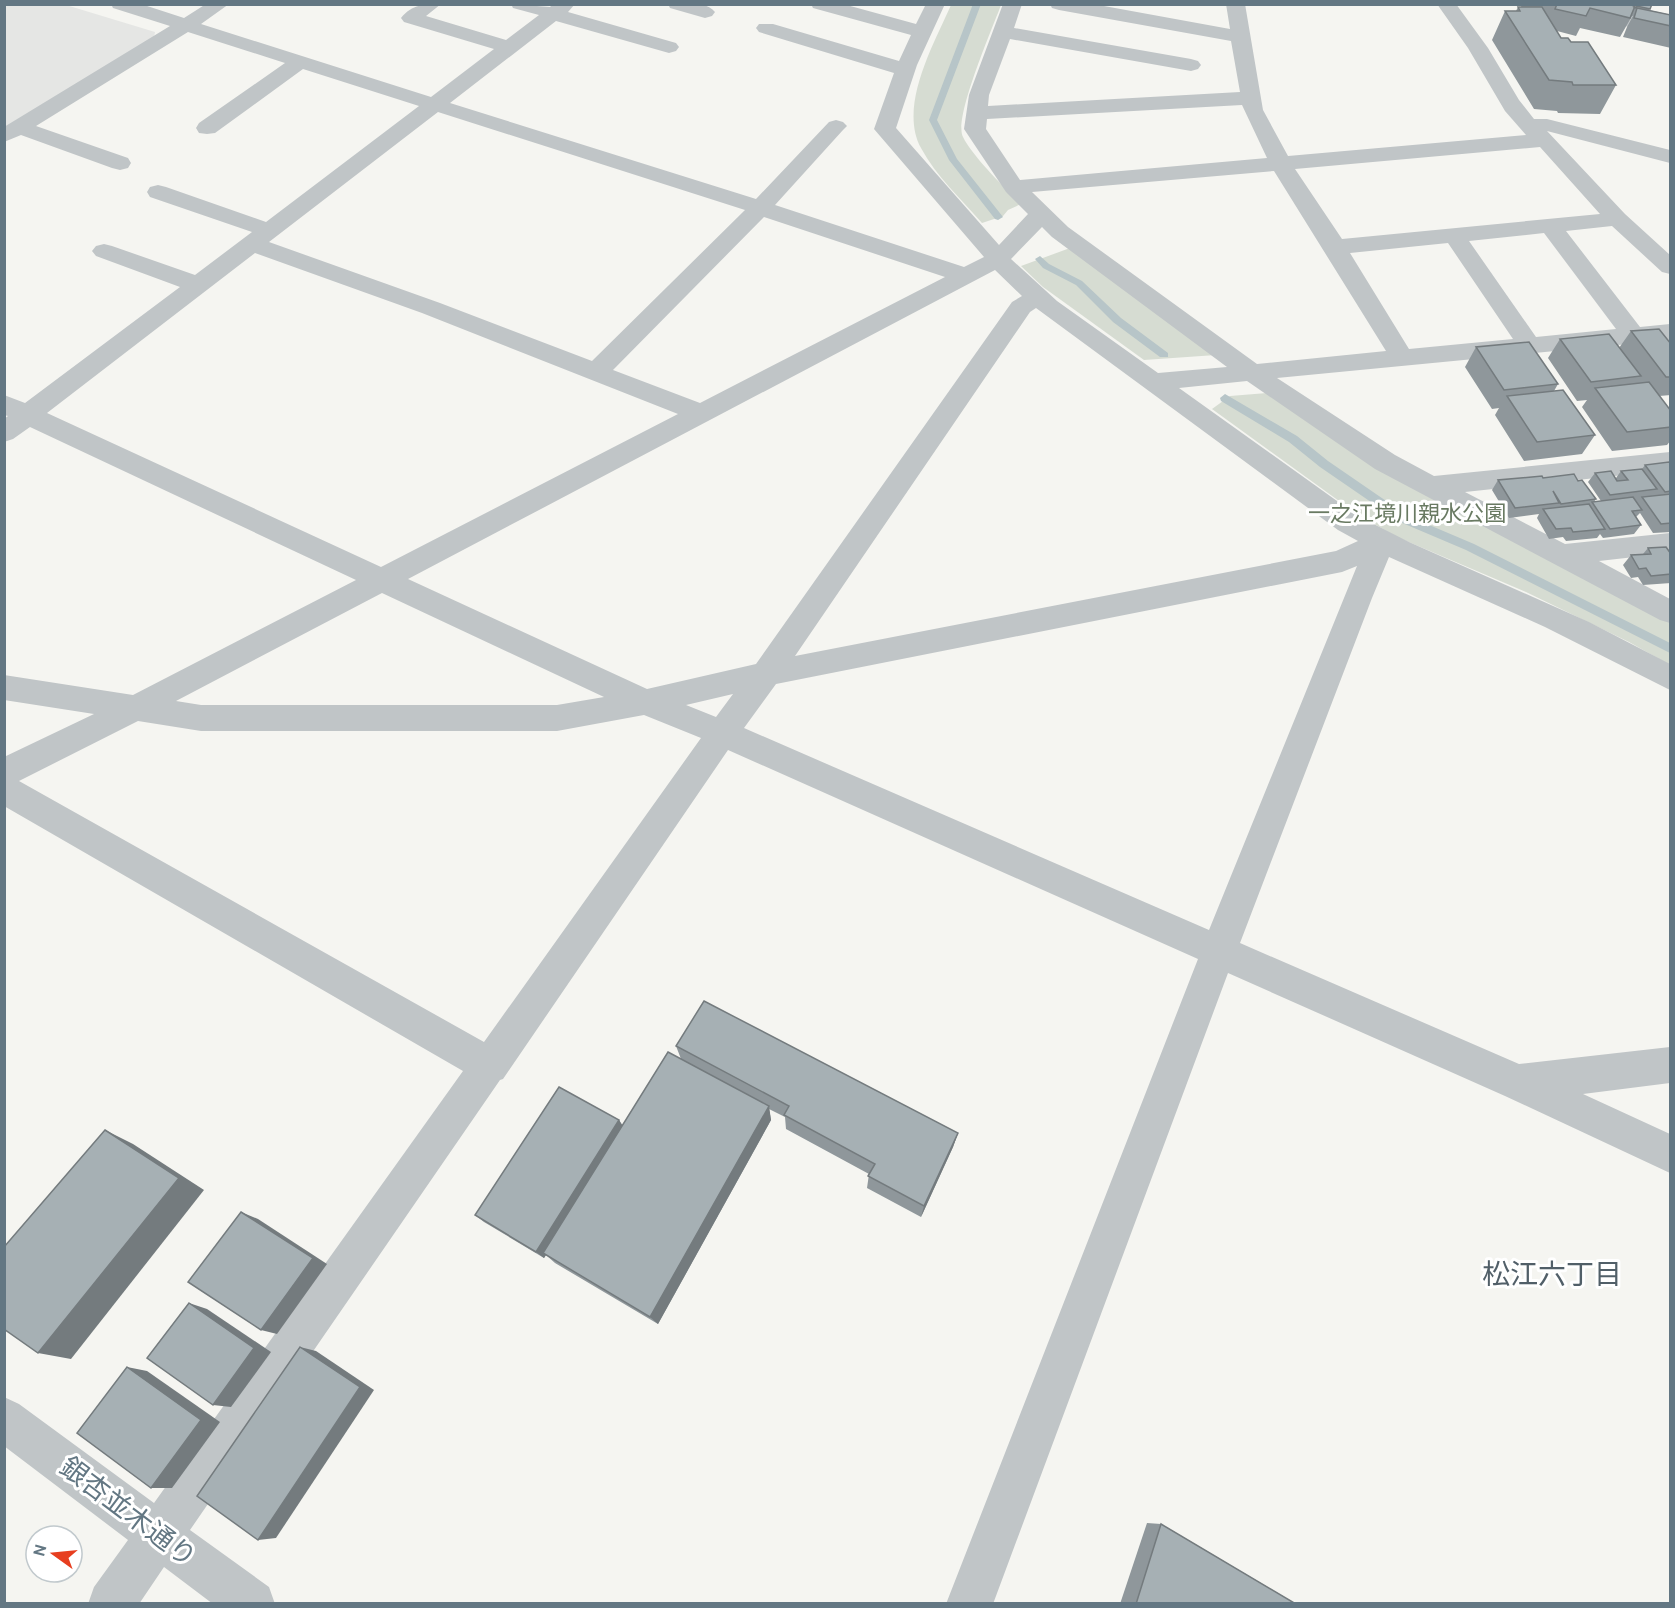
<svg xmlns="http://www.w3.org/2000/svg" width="1675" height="1608" viewBox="0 0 1675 1608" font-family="Cabin,'Noto Sans JP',sans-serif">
<rect width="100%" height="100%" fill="#f5f5f1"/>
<!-- built -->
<polygon fill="#e5e6e4" points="5,5 66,5 155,32 154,37 5,127"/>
<!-- green -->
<g fill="#d6dcd2">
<path d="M951,5H1001C993,27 953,119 963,137C973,157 1005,188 1021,204L1008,210L1003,216L982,223C961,199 936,176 921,148C898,106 934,44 951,5Z"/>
<polygon points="1070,248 1216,355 1144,360 1043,287 1021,266"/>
<polygon points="1267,393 1585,579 1670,622 1670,665 1629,642 1526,592 1397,537 1357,514 1212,409 1230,396"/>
</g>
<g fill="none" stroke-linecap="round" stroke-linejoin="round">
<!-- stream -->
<g fill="#b7c5c8" fill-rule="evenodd">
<polygon points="973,4 981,4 937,120 957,159 1003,217 998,220 995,219 949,160 929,120"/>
<polygon points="1040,256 1049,264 1082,281 1121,318 1168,353 1168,357 1160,357 1113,322 1076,285 1043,268 1035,259"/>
<polygon points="1225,394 1297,436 1328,461 1408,516 1474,544 1670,643 1670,653 1466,550 1400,522 1320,467 1289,442 1221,401 1220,398"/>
</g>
<!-- minor -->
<g fill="#c0c5c7" fill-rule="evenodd">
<path d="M111,4H141L184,18L206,4H229L201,24L431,97L494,49L404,22L401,18C412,4 425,4 441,4L426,16L506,40L539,15L513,8L511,4L550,7L553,4H575L568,12L676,43L679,47L676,51L669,53L556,21L450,103L756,199L829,122L836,120L843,122L847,126L843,130L775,205L964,267L984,257L874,129L894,73L759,32L756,28L759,24H773L899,61L911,35L813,8L811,4H843L916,24L926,4H945L917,65L896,128L999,245L1028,214L1006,192L964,129L969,95L1003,4H1022L1014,28L1191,59L1198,61L1201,65L1198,69L1191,71L1010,39L989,95L988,106L1240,92L1231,41L1059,10L1052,8L1050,4H1093L1230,29L1226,4H1245L1263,110L1288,156L1526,135L1505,111L1468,48L1437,4H1456L1488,48L1519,100L1534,119H1547L1670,150V163L1547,131L1625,214L1670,255V274L1662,272L1612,226L1566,231L1640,327L1670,324V340L1277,378L1395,455L1434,476L1670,452V470L1465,492L1565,544L1670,533V553L1599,561L1670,599V623L1660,620L1375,469L1247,381L1179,388L1358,516L1409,542L1589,622L1670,664V690L1545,627L1389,557L1372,598L1240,943L1519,1064L1670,1047V1083L1583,1094L1670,1134V1173L1505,1096L1228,973L993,1604H946L1198,959L728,750L503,1079L500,1080L190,1530L269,1587L275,1604H213L164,1567L139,1604H88L94,1587L128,1540L4,1446V1397L19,1404L154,1503L463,1071L4,806V757L94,714L4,700V675L133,695L356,580L30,427L13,439L4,442V419L8,416L4,415V395L25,403L180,287L96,256L92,251L96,246L104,244L112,246L195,275L252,232L150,197L147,192L150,187L158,185L166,187L266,222L419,106L303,69L215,133L207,134L199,133L196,128L199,123L285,63L188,32L36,126L128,158L131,163L128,168L120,170L112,168L21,135L4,142V127L170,26L113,8ZM1242,105L1267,158L1020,180L986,129L987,119ZM438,112L745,210L592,361L440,303L269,242ZM1540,147L1600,214L1342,239L1295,169ZM1274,171L1386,351L1257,364L1068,227L1032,192ZM764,217L945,277L700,403L613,370ZM1042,227L1052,237L1227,367L1158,373L1057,301L1011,259ZM1544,233L1616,329L1536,337L1469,241ZM1448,243L1513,339L1409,349L1350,253ZM255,253L422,313L678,414L381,567L47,413ZM995,270L1022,296L1012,302L756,664L647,689L408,579ZM1036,308L1338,530L1358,541L1336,551L795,656L1030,312ZM1357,566L1209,930L744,728L776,684L1342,572ZM382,593L604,697L557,705H201L176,701ZM733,694L716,717L686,705ZM644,715L701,738L484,1042L19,781L138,721L201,731H557Z"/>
<path d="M668,4C682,4 705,0 715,12L712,16L705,18L670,8Z"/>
<polygon points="1543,4 1580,4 1670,24 1670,36 1552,10 1545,8"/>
</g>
</g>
<!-- wall -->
<g fill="#8f979b">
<polygon points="1522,4 1652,4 1649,10 1671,15 1671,48 1623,37 1627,27 1633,16 1632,16 1620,37 1580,28 1576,36 1557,31 1561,38 1571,42 1616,85 1600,114 1558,113 1557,111 1534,109 1492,40 1505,11 1516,11 1518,7 1521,7"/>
<polygon points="1631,331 1671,344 1671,395 1659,396 1671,411 1671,440 1667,445 1612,451 1582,407 1587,400 1577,401 1548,358 1560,339 1619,348"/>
<polygon points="1476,347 1558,384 1554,391 1595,435 1582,454 1524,461 1495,415 1499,408 1492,409 1465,367"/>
<polygon points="1671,464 1671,532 1653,533 1640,513 1636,517 1641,525 1634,534 1603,538 1600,534 1597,538 1566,541 1563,537 1549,539 1537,518 1539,514 1509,518 1492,490 1498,480 1543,478 1578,481 1596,499 1594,502 1601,501 1588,482 1595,473 1616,478 1621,471 1642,469 1645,465"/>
<polygon points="1648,548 1669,551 1671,549 1671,583 1643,585 1638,577 1631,578 1623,565 1631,555 1643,554"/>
<polygon points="676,1046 958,1133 953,1147 921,1217 867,1188 869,1174 786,1129 785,1117 769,1109 771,1120 658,1324 555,1263 546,1255 544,1258 484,1222 475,1215 619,1120 623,1126 681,1059"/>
<polygon points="1147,1523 1161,1524 1296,1604 1120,1604"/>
</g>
<!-- shaded-wall -->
<g fill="#747b7e">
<polygon points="769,1106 771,1120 658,1324 650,1317"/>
<polygon points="619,1120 625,1130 543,1253 546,1255 544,1258 536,1252"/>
<polygon points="105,1130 133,1144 204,1190 71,1359 38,1353"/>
<polygon points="958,1133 953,1147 921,1217 924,1206"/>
<polygon points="241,1212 258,1219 327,1264 277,1334 261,1330"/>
<polygon points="189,1303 207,1309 271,1352 231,1407 213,1405"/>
<polygon points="300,1347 316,1351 374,1390 276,1538 258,1540"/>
<polygon points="127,1367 147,1371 220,1422 172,1488 151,1488"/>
</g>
<!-- building -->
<g fill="#a6b0b4" stroke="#747b7e" stroke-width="1.5">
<polygon points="1557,4 1627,4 1635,6 1630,18 1590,8 1586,16 1555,9"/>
<polygon points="1627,4 1652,4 1650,9 1637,6 1636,8 1634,7 1635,6"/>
<polygon points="1518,7 1542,7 1561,38 1568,38 1571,42 1588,42 1616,85 1573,85 1572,82 1549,80 1505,11 1520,11"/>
<polygon points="1637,8 1671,15 1671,26 1634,18"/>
<polygon points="1659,329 1671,344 1671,377 1666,377 1631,331"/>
<polygon points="1609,334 1641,376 1591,382 1560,339"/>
<polygon points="1529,342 1558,384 1504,390 1476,347"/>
<polygon points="1649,382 1671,411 1671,427 1627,432 1595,388"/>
<polygon points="1563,390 1595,435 1537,442 1507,396"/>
<polygon points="1669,462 1671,464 1671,491 1665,492 1645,465"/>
<polygon points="1642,469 1657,489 1610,495 1595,473 1611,471 1617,481 1628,480 1621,471"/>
<polygon points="1574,474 1578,481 1582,480 1596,499 1561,504 1553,491 1559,503 1515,508 1498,480 1542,476 1543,478"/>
<polygon points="1671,494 1671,523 1661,524 1642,497"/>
<polygon points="1633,497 1642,510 1632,511 1641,525 1610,529 1592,502"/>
<polygon points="1589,504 1605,529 1573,532 1571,528 1556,529 1543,509"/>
<polygon points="1666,547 1671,554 1671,574 1651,576 1646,568 1639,569 1631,555 1651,554 1648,548"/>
<polygon points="704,1001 958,1133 924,1206 868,1176 875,1164 784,1115 789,1106 676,1046"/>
<polygon points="668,1052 769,1106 650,1317 543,1253"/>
<polygon points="559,1087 619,1120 536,1252 475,1215"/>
<polygon points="105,1130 179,1178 38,1353 4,1329 4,1247"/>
<polygon points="241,1212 313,1258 261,1330 188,1282"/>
<polygon points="189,1303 254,1348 213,1405 147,1358"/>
<polygon points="300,1347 360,1387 258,1540 197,1496"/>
<polygon points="127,1367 201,1420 151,1488 77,1433"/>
<polygon points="1161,1524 1296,1604 1136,1604"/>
</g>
<g text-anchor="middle" stroke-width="6" stroke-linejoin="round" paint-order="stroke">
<!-- park labels -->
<g font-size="22" fill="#697a62" stroke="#fff">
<text x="1407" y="521">一之江境川親水公園</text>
</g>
<!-- near-street labels -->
<g font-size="27" fill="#637783" stroke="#fff">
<text transform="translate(128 1512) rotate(37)" y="9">銀杏並木通り</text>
</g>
<!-- near-neighbourhood labels -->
<g font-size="28" fill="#515f68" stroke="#fff">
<text x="1552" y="1284">松江六丁目</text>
</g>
</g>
<!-- border -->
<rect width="1675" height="1608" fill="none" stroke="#637783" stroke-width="12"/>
<!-- north arrow -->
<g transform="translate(54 1554) rotate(285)"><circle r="28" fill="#ffffff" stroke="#c1c9cd" stroke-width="1.5"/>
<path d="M0-4.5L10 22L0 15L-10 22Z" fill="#e73e1f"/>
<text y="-9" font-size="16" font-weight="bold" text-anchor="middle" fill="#637783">N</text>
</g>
</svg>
